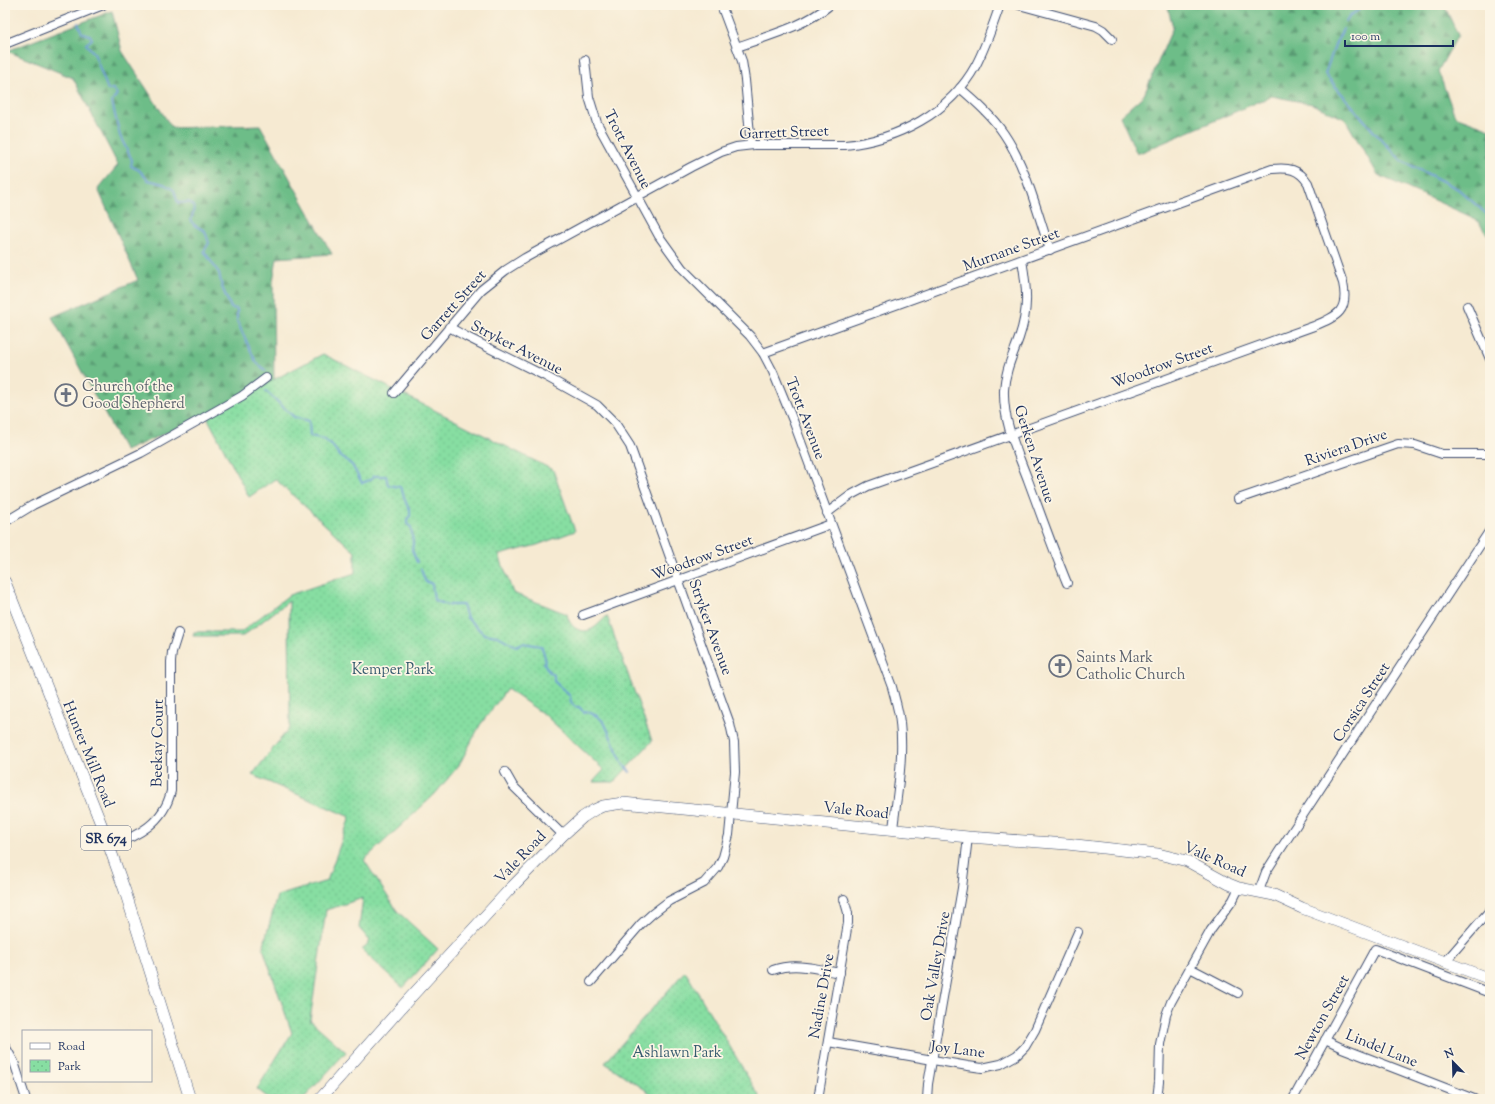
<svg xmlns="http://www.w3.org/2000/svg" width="1495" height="1104" viewBox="0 0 1495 1104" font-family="'Sorts Mill Goudy',serif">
<defs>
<pattern id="forest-firs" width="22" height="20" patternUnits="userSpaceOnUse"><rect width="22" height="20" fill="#6dbd88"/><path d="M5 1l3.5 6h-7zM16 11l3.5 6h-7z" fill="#599a72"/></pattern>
<pattern id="park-dots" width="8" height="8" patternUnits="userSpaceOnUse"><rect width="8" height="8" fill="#87dea2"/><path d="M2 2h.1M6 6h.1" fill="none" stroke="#74bf8e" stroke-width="1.8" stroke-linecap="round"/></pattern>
</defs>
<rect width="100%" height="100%" fill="#fcf5e5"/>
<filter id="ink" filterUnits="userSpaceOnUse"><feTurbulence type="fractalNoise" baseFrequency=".025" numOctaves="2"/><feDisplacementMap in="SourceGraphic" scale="8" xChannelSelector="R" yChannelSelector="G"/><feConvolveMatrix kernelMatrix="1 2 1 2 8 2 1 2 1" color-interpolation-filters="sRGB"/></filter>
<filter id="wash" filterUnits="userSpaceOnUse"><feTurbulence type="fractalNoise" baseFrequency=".012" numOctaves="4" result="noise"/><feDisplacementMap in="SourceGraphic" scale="16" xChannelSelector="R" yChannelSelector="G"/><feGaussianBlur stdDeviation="0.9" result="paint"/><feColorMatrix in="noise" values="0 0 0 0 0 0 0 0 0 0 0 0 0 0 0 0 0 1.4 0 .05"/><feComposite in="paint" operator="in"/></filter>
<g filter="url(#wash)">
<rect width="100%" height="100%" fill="#f6ead2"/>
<!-- forest -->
<g fill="url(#forest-firs)" stroke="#447673">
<polygon points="1167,5 1444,5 1458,35 1438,71 1455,116 1490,129 1490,238 1476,219 1378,175 1345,119 1312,104 1272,96 1137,154 1120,116 1144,95 1173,27"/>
<polygon points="112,11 122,51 172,128 260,125 332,254 277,258 273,281 274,380 206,415 125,451 52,317 138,280 98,189 118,165 73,78 7,51"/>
</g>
<!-- park -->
<g fill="url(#park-dots)" stroke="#518680">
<path d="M323,354L553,470L575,531L537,545L499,555L513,593L567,614C569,626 580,635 592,629C598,626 602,620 607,616L652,741L614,782H593L604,770L545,715L507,689L480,725L459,765L435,794L364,860L397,911L438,949L403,988L362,950L370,941L359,928L363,898L326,910L310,1020L346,1052L303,1099H270L257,1089L292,1033L263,948L277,896L327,881L350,817L252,775L290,727L289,601L243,636H193L194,632H241L289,595L355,573V552L275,479L249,497L206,415Z"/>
<polygon points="685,971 761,1099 659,1099 605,1063"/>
</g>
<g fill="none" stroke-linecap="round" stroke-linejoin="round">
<!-- stream -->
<g stroke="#6a9cd5" stroke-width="2">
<polyline points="69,6 70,5"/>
<polyline points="1346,22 1349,17 1365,5"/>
<polyline points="78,23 82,33 90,35 92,39 86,44 94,53 108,90 113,89 117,94 112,102 120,136 132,160 131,166 139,170 148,180 164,184 174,190 178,203 189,202 194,206 193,213 191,220 194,225 205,231 209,243 204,251 219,273 222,287 231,308 237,309 237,321 256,362 266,371"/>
<polyline points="1343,29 1335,45 1325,74 1375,133 1402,161 1458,189 1490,217"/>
<path d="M266,391L294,417L309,421L310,436L325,439L328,443L331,444L340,456L352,465L362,483L372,479L373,476H386L388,485L400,487C405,494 404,504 410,509V516L407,519V524L411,527L413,543L412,550L417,562"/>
<path d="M421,569L425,581L432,584L434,600L447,605H463L467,618L484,634L498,636L516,646L523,643L541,646C543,651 547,658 544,663L549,672L554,675V681L570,696L571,702L575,707H579L584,712L586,711L597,716L604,722L623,764L630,772"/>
</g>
</g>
</g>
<g filter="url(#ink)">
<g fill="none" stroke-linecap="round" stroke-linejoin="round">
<!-- minor casing -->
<g stroke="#3c4b6f" stroke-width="10">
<g id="minor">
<polyline points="721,5 742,61 745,80 751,145"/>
<polyline points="1019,5 1096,26 1103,30 1112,39"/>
<polyline points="5,44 103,5"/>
<path d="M737,47C770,35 803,27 830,5"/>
<path d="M585,60L589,97L597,123L659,236L682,268L750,336L763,353L773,372L794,423L892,687C895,699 899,711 900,723C904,758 897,794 893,829"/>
<path d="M960,88C976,102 992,116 1004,134C1026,166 1037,212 1050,250"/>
<path d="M1022,260C1027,289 1029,309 1019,338C1013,355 1005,371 1004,390C1003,422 1017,451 1028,480C1041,515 1053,549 1067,583"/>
<polyline points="1467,306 1490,359"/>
<polyline points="449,327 467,337 545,376 597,405 615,423 630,446 730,724 734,742 735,772 729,835 723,857 718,867 704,883 669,901 652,914 641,924 591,982"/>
<path d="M763,353L1272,169C1288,167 1299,169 1308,183L1343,283C1349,311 1338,316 1314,326L868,486L851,495L827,513"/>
<path d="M394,393L481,290L506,270L525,258L691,167L721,152L736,147L754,145H845C897,140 950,113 976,65C986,46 993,25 1000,5"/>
<polyline points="1238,499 1398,444 1415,445 1442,454 1490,454"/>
<polyline points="5,522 33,505 141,453 242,396 266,378"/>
<polyline points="583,615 831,524"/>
<polyline points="505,772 513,786 563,835"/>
<path d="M109,847C137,836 164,823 171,791V662L172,652L178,633"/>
<polyline points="1259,891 1266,872 1278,853 1490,530"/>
<polyline points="1445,962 1490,910"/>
<polyline points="1190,968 1238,993"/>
<path d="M773,970C795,962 817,969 840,973"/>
<polyline points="1325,1040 1342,1048 1474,1099"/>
<polyline points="828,1042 968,1066 982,1068 1001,1064 1017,1055 1025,1047 1035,1030 1078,932"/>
<polyline points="5,1046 14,1062 26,1099"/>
<polyline points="818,1099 848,923 848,913 844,899"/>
<polyline points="927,1099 928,1084 962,888 968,837"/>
<polyline points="1157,1099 1159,1082 1160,1044 1166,1015 1171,1002 1211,930 1233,900 1239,888"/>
<polyline points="1293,1099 1375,949 1490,993"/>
</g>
</g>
<!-- major casing -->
<g stroke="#3c4b6f" stroke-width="12">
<g id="major">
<polyline points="5,582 103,829 125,891 190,1099"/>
<polyline points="320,1099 409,999 509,890 563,835 583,817 594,810 603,806 623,803 968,837 1067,844 1158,854 1187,861 1229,884 1239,888 1274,895 1302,908 1490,979"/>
</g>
</g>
<!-- minor -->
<use href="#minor" stroke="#fff" stroke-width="8"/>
<!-- major -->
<use href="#major" stroke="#fff" stroke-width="11"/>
</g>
</g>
<!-- icons -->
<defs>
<g id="church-ring" transform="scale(1.15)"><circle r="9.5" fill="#fcf5e5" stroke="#6b7280" stroke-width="1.5"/><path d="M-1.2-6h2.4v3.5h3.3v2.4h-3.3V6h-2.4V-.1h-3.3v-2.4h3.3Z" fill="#6b7280"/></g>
</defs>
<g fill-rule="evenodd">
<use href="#church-ring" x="66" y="395"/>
<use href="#church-ring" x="1060" y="666"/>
</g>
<g text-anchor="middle" stroke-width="3.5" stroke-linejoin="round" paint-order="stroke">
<!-- shield labels -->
<rect fill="#fcf5e5" stroke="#5e6a86" stroke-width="1" x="81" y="826" width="50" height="24" rx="3"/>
<g font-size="14" font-weight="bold" fill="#1b2f5e">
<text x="106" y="843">SR 674</text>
</g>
<!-- street labels -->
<g font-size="15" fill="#1b2f5e" stroke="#fcf5e5">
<text transform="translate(784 132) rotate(-2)" y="5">Garrett Street</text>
<text transform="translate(628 149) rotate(63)" y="5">Trott Avenue</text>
<text transform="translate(1011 249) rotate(-20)" y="5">Murnane Street</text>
<text transform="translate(453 305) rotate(-48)" y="5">Garrett Street</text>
<text transform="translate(517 347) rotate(27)" y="5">Stryker Avenue</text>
<text transform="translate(1162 365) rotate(-20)" y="5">Woodrow Street</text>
<text transform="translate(806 418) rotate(69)" y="5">Trott Avenue</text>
<text transform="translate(1346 447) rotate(-19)" y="5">Riviera Drive</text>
<text transform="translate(1035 454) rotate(72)" y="5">Gerken Avenue</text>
<text transform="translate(702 557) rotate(-20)" y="5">Woodrow Street</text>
<text transform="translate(711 627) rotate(70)" y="5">Stryker Avenue</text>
<text transform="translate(1361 702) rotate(-57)" y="5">Corsica Street</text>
<text transform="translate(157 743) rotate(-89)" y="5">Beekay Court</text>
<text transform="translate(89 754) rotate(68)" y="5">Hunter Mill Road</text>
<text transform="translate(856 810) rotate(6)" y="5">Vale Road</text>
<text transform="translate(520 857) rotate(-46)" y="5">Vale Road</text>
<text transform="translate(1215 859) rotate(24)" y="5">Vale Road</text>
<text transform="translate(935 966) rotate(-80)" y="5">Oak Valley Drive</text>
<text transform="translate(821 996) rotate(-80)" y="5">Nadine Drive</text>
<text transform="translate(1322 1017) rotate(-61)" y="5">Newton Street</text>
<text transform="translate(1382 1048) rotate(22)" y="5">Lindel Lane</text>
<text transform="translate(958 1049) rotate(7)" y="5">Joy Lane</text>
</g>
<!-- worship labels -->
<g font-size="15" fill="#5b616d" stroke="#fcf5e5" text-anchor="start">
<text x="82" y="391">Church of the<tspan x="82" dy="17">Good Shepherd</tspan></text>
<text x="1076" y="662">Saints Mark<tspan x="1076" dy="17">Catholic Church</tspan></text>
</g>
<!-- park labels -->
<g font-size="15" fill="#365b6f" stroke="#fcf5e5">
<text x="393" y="674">Kemper Park</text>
<text x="677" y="1057">Ashlawn Park</text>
</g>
</g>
<!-- margin -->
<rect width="1495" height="1104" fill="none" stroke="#fcf5e5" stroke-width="20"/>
<!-- legend -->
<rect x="22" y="1030" width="130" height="52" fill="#fcf5e5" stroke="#a2a6af"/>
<rect x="30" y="1043" width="20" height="6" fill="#ffffff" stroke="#a2a6af"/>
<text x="58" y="1050" font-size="12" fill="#1b2f5e">Road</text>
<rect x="30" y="1060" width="20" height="12" fill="url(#park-dots)" stroke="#a2a6af"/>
<text x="58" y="1070" font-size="12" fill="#1b2f5e">Park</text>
<!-- north arrow -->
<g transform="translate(1453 1062) rotate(337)" stroke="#fcf5e5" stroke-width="3" paint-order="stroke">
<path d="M0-3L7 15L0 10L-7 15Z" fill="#1b2f5e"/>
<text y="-6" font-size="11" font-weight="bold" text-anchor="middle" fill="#1b2f5e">N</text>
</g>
<!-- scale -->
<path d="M1345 40v6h108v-6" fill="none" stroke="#1b2f5e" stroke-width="2"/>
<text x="1351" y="40" font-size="12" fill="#1b2f5e" stroke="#fcf5e5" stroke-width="3" paint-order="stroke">100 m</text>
</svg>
